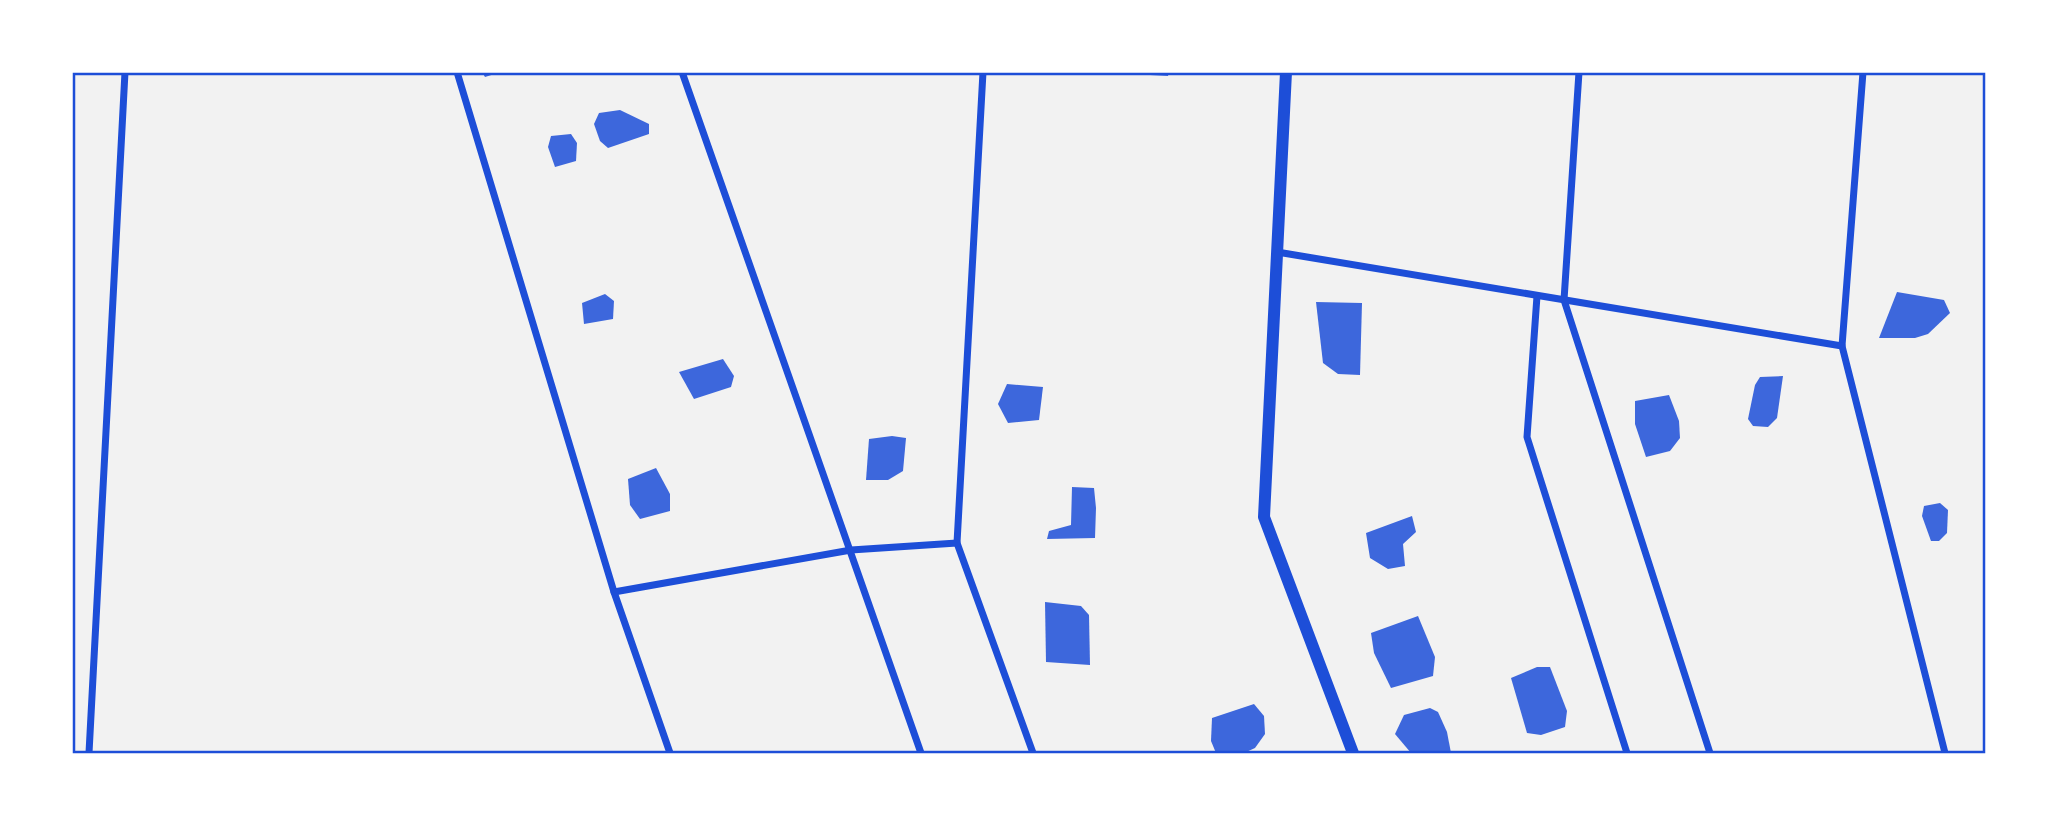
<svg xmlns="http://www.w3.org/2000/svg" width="2058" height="825" viewBox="0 0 2058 825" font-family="Poppins,sans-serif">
<rect width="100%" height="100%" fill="#f2f2f2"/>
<!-- building -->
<g fill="#3d67dc">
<polygon points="482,72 501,72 485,77"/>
<polygon points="1132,72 1169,72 1168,76 1132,74"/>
<polygon points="620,110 649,124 649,134 608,148 600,141 594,124 599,113"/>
<polygon points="571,134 577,143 576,161 555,167 548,147 551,136"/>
<polygon points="1897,292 1944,300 1950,313 1928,334 1915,338 1879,338"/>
<polygon points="605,294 614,301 613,319 584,324 582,303"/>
<polygon points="1316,302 1362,303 1360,375 1338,374 1323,363"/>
<polygon points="723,359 734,376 731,387 694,399 679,372"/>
<polygon points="1783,376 1777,418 1768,427 1753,426 1748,419 1755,385 1760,377"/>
<polygon points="1007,384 1043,387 1039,420 1008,423 998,404"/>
<polygon points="1669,395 1679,421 1680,438 1670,451 1646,457 1635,424 1635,401"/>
<polygon points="892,436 906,438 903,471 888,480 866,480 869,439"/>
<polygon points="656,468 670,494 670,511 640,519 630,505 628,479"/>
<polygon points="1072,487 1094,488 1096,508 1095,538 1047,539 1049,531 1071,525"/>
<polygon points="1940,503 1948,510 1947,533 1939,541 1931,541 1922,516 1924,506"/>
<polygon points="1412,516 1416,532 1403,544 1405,566 1388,569 1370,558 1366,533"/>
<polygon points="1045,602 1081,606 1089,615 1090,665 1046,662"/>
<polygon points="1418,616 1435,657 1433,676 1391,688 1374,653 1371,633"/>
<polygon points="1537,667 1550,667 1567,711 1565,727 1541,735 1527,733 1511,678"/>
<polygon points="1254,704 1264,716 1265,734 1255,748 1244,753 1216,753 1211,741 1212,718"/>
<polygon points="1430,708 1438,712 1447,732 1451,753 1411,753 1395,734 1404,715"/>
</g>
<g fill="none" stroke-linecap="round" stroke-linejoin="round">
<!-- minor -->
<g stroke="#1d4ed8" stroke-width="7">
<polyline points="457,72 614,592 670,753"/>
<polyline points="682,72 921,753"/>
<polyline points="983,72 957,543 1033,753"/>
<polyline points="1579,72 1564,300 1710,753"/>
<polyline points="1863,72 1842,346 1945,753"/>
<polyline points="1277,252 1842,346"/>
<polyline points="1537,296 1527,437 1627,753"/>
<polyline points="614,592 851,550 957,543"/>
<polyline points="89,753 125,72"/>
</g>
<!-- tertiary -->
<polyline stroke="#1d4ed8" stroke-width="12" points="1286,72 1264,517 1353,753"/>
</g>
<!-- border -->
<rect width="2058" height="825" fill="none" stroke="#ffffff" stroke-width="147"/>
<rect x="74" y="74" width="1910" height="678" fill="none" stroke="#1d4ed8" stroke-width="2.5"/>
</svg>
